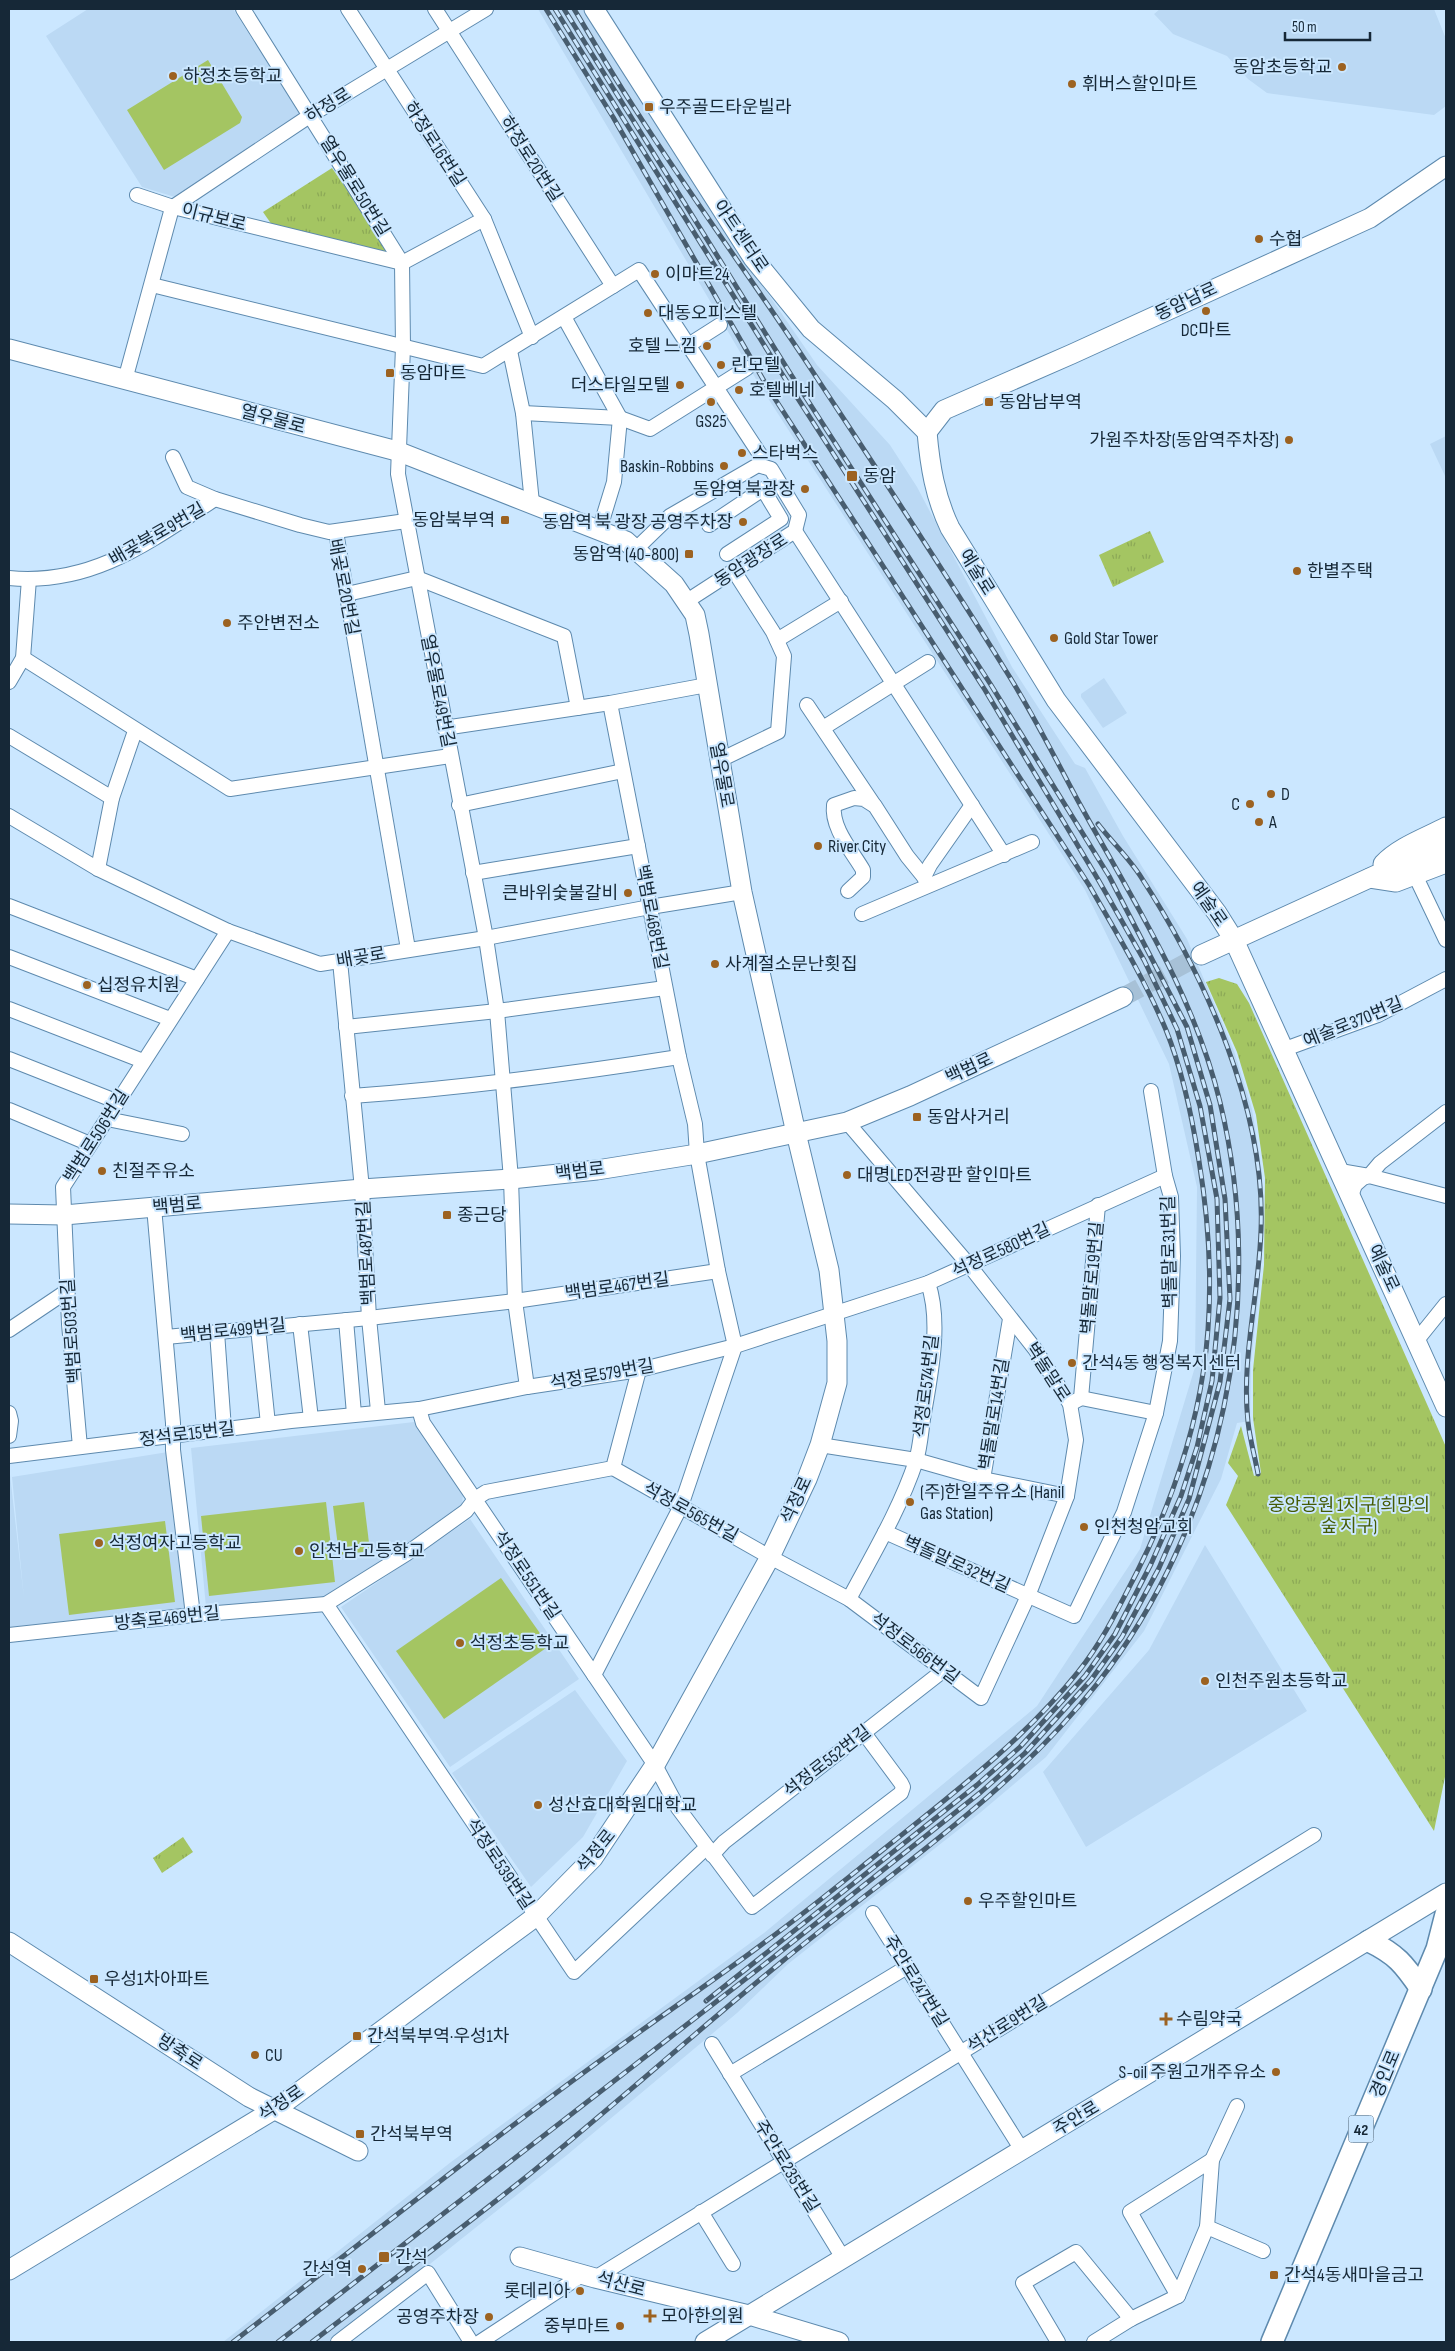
<svg xmlns="http://www.w3.org/2000/svg" width="1455" height="2351" viewBox="0 0 1455 2351" font-family="'Sofia Sans Condensed','Noto Sans KR',sans-serif">
<defs>
<pattern id="grass-tufts" width="24" height="20" patternUnits="userSpaceOnUse" patternTransform="scale(1.25)"><rect width="24" height="20" fill="#a4c562"/><path d="M3 7l-1-3M5 7V3M7 7l1-3M15 17l-1-3M17 17v-4M19 17l1-3" fill="none" stroke="#8ca956"/></pattern>
</defs>
<rect width="100%" height="100%" fill="#cbe7ff"/>
<!-- built -->
<g fill="#bbd9f4">
<polygon points="88,9 233,9 301,115 175,197 142,187 46,36"/>
<polygon points="538,9 583,9 733,243 817,365 890,445 917,487 1012,667 1075,764 1085,768 1123,836 1187,939 1234,1051 1252,1109 1262,1172 1263,1236 1259,1291 1251,1362 1250,1421 1237,1423 1221,1479 1144,1631 1046,1757 981,1812 788,1964 737,2013 567,2155 332,2342 223,2342 451,2162 764,1933 1037,1706 1140,1549 1195,1367 1197,1187 1169,1064 1085,890 760,386"/>
<polygon points="1160,9 1434,9 1446,39 1446,106 1434,115 1267,93 1248,79 1227,56 1173,34 1154,14"/>
<polygon points="1446,436 1446,478 1430,444"/>
<polygon points="1104,678 1127,713 1103,728 1081,697 1081,694"/>
<polygon points="414,1422 463,1494 462,1505 334,1598 206,1607 191,1448"/>
<polygon points="168,1452 187,1609 9,1627 9,1466 24,1598 12,1477"/>
<polygon points="470,1519 579,1679 450,1767 341,1607"/>
<polygon points="1205,1545 1307,1711 1086,1847 1043,1772 1149,1650"/>
<polygon points="575,1690 627,1761 583,1837 531,1887 452,1773"/>
</g>
<!-- grass -->
<g fill="url(#grass-tufts)">
<polygon points="332,168 393,255 272,225 263,212"/>
<polygon points="1150,531 1164,562 1113,587 1099,555"/>
<polygon points="1219,978 1237,984 1249,1003 1446,1447 1446,1772 1434,1831 1226,1505 1238,1476 1228,1463 1241,1426 1254,1476 1261,1473 1253,1418 1253,1370 1264,1265 1265,1178 1256,1115 1237,1052 1206,982"/>
<polygon points="183,1837 193,1852 162,1873 153,1858"/>
</g>
<!-- pitch -->
<g fill="#a4c562">
<polygon points="208,60 242,117 240,123 164,170 127,110"/>
<polygon points="326,1502 335,1582 209,1596 201,1516"/>
<polygon points="364,1502 370,1551 339,1555 333,1506"/>
<polygon points="165,1521 175,1602 69,1615 59,1534"/>
<polygon points="501,1578 549,1646 444,1719 396,1651"/>
</g>
<g fill="none" stroke-linecap="round" stroke-linejoin="round">
<!-- secondary-tunnel -->
<polyline stroke="#a7c1d7" stroke-width="19" stroke-dasharray="19 9" stroke-linecap="butt" points="1123,997 1201,955"/>
<!-- street casing -->
<g stroke="#5e8aae" stroke-width="16">
<g id="street">
<polyline points="243,9 402,263 403,347 398,474 486,938 497,1011 511,1179 515,1301 527,1387"/>
<polyline points="348,9 484,219 532,337"/>
<polyline points="435,9 613,286"/>
<polyline points="137,195 173,207 402,263 484,219"/>
<polyline points="173,207 311,115 486,9"/>
<polyline points="152,285 483,366 639,270 761,456"/>
<polyline points="564,317 620,418 614,482 599,531"/>
<polyline points="687,346 720,325"/>
<polyline points="510,351 523,413 532,503"/>
<polyline points="125,380 172,208"/>
<polyline points="523,413 620,418 650,429 747,368"/>
<polyline points="173,457 187,487 215,499 300,525 329,532 406,521"/>
<polyline points="709,525 763,489 781,519 727,554"/>
<polyline points="795,531 1004,855"/>
<polyline points="336,532 408,949"/>
<polyline points="636,549 670,516 758,465 771,469 799,515 795,531 687,601"/>
<path d="M9,578C92,586 149,542 215,499"/>
<polyline points="347,594 417,578 564,636 578,708"/>
<polyline points="777,640 841,601"/>
<polyline points="23,658 230,789 450,756"/>
<polyline points="9,682 23,658 29,579"/>
<polyline points="807,705 874,805"/>
<polyline points="444,728 610,703 707,685"/>
<polyline points="823,728 928,662"/>
<polyline points="9,736 112,798"/>
<polyline points="720,760 778,732 784,656 773,632 734,571"/>
<polyline points="459,805 623,771"/>
<polyline points="9,816 98,869 228,931 320,964 486,938 650,907 742,892"/>
<polyline points="98,869 112,798 135,731"/>
<polyline points="473,873 638,846"/>
<polyline points="1415,875 1446,940"/>
<polyline points="927,883 924,877 930,865 972,805"/>
<path d="M848,891L863,877V870C852,851 831,828 834,805L854,798L864,799L875,806L907,856L924,877"/>
<polyline points="9,906 197,979"/>
<polyline points="862,914 1032,842"/>
<polyline points="9,957 170,1019"/>
<polyline points="340,961 362,1189 369,1318 378,1411"/>
<polyline points="9,1009 143,1061"/>
<polyline points="346,1027 497,1011 665,988"/>
<polyline points="1285,1049 1378,1015 1446,979"/>
<polyline points="9,1059 118,1102"/>
<path d="M352,1096C462,1088 571,1074 679,1057"/>
<polyline points="9,1110 90,1144"/>
<polyline points="107,1119 182,1134"/>
<polyline points="1340,1171 1369,1176 1446,1196"/>
<polyline points="1351,1196 1355,1185 1363,1178 1369,1176 1380,1163 1446,1112"/>
<polyline points="154,1207 173,1423 173,1450 193,1615"/>
<polyline points="346,1320 354,1414"/>
<polyline points="300,1324 311,1419"/>
<polyline points="258,1328 268,1424"/>
<polyline points="9,1330 67,1291"/>
<polyline points="217,1332 224,1429"/>
<polyline points="166,1337 369,1318 515,1301 718,1271"/>
<polyline points="1417,1340 1446,1304"/>
<polyline points="1081,1398 1156,1413"/>
<polyline points="1070,1404 1081,1398 1098,1205"/>
<polyline points="419,1409 423,1423 655,1765 678,1808 752,1907 901,1793 903,1787 901,1783 864,1733"/>
<polyline points="9,1413 11,1421 9,1436"/>
<polyline points="820,1445 916,1460 983,1479 1067,1496"/>
<polyline points="80,1447 69,1324 63,1187 228,931"/>
<polyline points="9,1456 291,1421 419,1409 527,1387 639,1370 735,1346 928,1283 1165,1176"/>
<polyline points="613,1468 770,1557 849,1599 981,1698 1028,1596 1067,1496 1076,1440 1070,1404 1035,1349 969,1265 847,1122"/>
<polyline points="983,1479 1010,1319"/>
<polyline points="885,1532 1074,1616 1124,1512 1156,1413 1170,1341 1173,1256 1171,1197 1165,1176 1151,1091"/>
<path d="M849,1599C873,1554 900,1509 916,1461C920,1448 921,1433 923,1419C930,1378 942,1323 928,1283"/>
<polyline points="326,1604 574,1972 707,1847"/>
<polyline points="9,1635 193,1615 326,1604 406,1554 466,1511 475,1499 486,1492 613,1468 639,1370"/>
<polyline points="594,1675 681,1506 735,1346 718,1271 697,1154 695,1124 679,1057 610,703"/>
<polyline points="712,1855 724,1842 944,1670"/>
<polyline points="873,1913 1022,2150"/>
<polyline points="712,2044 843,2258"/>
<polyline points="730,2074 907,1967"/>
<polyline points="1237,2106 1212,2160 1207,2227 1263,2251"/>
<polyline points="701,2212 733,2264"/>
<polyline points="1207,2227 1178,2296 1130,2212 1212,2160"/>
<polyline points="595,2278 1314,1835"/>
<polyline points="338,2342 428,2273 471,2342"/>
<polyline points="480,2342 585,2273"/>
<polyline points="1058,2342 1023,2283 1076,2252 1131,2319"/>
<polyline points="1094,2342 1131,2319 1178,2296"/>
</g>
</g>
<!-- secondary casing -->
<g stroke="#5e8aae" stroke-width="21">
<g id="secondary">
<polyline points="594,9 753,258 811,329 895,400 927,432"/>
<polyline points="9,349 397,451 626,541 674,584 695,615 699,634 742,892 796,1133 829,1270 837,1341 837,1383 820,1445 807,1479 770,1557 655,1765 593,1858 535,1917 280,2106 9,2270"/>
<path d="M927,432C930,466 935,497 950,528L1056,700L1217,913L1234,940L1446,1407"/>
<polyline points="927,432 944,410 1072,354 1370,218 1446,166"/>
<path d="M1383,864C1399,847 1425,838 1446,827"/>
<polyline points="1370,878 1396,882 1446,863"/>
<polyline points="1201,955 1446,843"/>
<polyline points="9,1214 64,1215 362,1189 511,1179 597,1170 697,1154 847,1122 910,1096 1123,997"/>
<polyline points="9,1942 249,2097 358,2151"/>
<polyline points="520,2257 595,2278 749,2315 839,2342"/>
<polyline points="705,2342 1446,1893"/>
</g>
</g>
<!-- primary casing -->
<g stroke="#5e8aae" stroke-width="24">
<g id="primary">
<path d="M1369,1941C1396,1954 1404,1964 1421,1989"/>
<polyline points="1272,2342 1437,1949 1446,1914"/>
</g>
</g>
<!-- street -->
<use href="#street" stroke="#fff" stroke-width="14"/>
<!-- secondary -->
<use href="#secondary" stroke="#fff" stroke-width="19"/>
<!-- primary -->
<use href="#primary" stroke="#fff" stroke-width="21"/>
<!-- rail casing -->
<g stroke="#485d6f" stroke-width="5">
<g id="rail">
<polyline points="555,9 784,377 985,690 1099,881 1144,960 1177,1029 1200,1106 1217,1199 1220,1298 1212,1381 1197,1447 1181,1496 1151,1564 1115,1634 1085,1676 1020,1747 977,1785 706,2001"/>
<path d="M1098,824C1112,842 1129,858 1141,877C1205,976 1266,1110 1261,1230C1259,1294 1241,1359 1248,1422C1250,1440 1255,1457 1258,1474"/>
<path d="M233,2342C360,2244 486,2143 616,2049C665,2013 716,1979 765,1942C809,1910 851,1875 894,1841C959,1789 1026,1737 1078,1672C1103,1641 1119,1607 1137,1572C1206,1434 1224,1313 1199,1161C1192,1116 1183,1072 1166,1030C1145,980 1116,932 1089,885L768,388L613,117L546,9"/>
<polyline points="278,2342 775,1956 981,1792 1025,1753 1091,1680 1122,1637 1159,1568 1189,1499 1220,1382 1230,1299 1225,1199 1210,1105 1187,1027 1109,876 991,685 790,373 564,9"/>
<path d="M312,2342C382,2288 452,2236 521,2181C608,2111 692,2035 779,1964C887,1875 1010,1795 1097,1684C1223,1523 1268,1301 1220,1102C1193,991 1131,898 1077,799C1054,756 1032,712 1006,671C942,567 874,465 807,363C751,278 690,195 635,109C613,76 594,42 574,9"/>
</g>
</g>
<!-- rail -->
<use href="#rail" stroke="#cbe7ff" stroke-width="3" stroke-dasharray="9" stroke-linecap="butt"/>
</g>
<!-- markers -->
<g fill="#9c6221" stroke="#cbe7ff" stroke-width="2">
<circle cx="1342" cy="67" r="5"/>
<circle cx="173" cy="76" r="5"/>
<circle cx="1072" cy="84" r="5"/>
<rect x="644" y="102" width="10" height="10" rx="2.5"/>
<circle cx="1259" cy="239" r="5"/>
<circle cx="655" cy="274" r="5"/>
<circle cx="1206" cy="311" r="5"/>
<circle cx="648" cy="313" r="5"/>
<circle cx="707" cy="346" r="5"/>
<circle cx="721" cy="365" r="5"/>
<rect x="385" y="368" width="10" height="10" rx="2.5"/>
<circle cx="680" cy="385" r="5"/>
<circle cx="739" cy="390" r="5"/>
<circle cx="711" cy="402" r="5"/>
<rect x="984" y="397" width="10" height="10" rx="2.5"/>
<circle cx="1289" cy="440" r="5"/>
<circle cx="742" cy="453" r="5"/>
<circle cx="724" cy="466" r="5"/>
<rect x="846" y="470" width="12" height="12" rx="2.5"/>
<circle cx="805" cy="489" r="5"/>
<rect x="500" y="515" width="10" height="10" rx="2.5"/>
<circle cx="743" cy="522" r="5"/>
<rect x="684" y="549" width="10" height="10" rx="2.5"/>
<circle cx="1297" cy="571" r="5"/>
<circle cx="227" cy="623" r="5"/>
<circle cx="1054" cy="638" r="5"/>
<circle cx="1271" cy="794" r="5"/>
<circle cx="1250" cy="804" r="5"/>
<circle cx="1259" cy="822" r="5"/>
<circle cx="818" cy="846" r="5"/>
<circle cx="628" cy="893" r="5"/>
<circle cx="715" cy="964" r="5"/>
<circle cx="87" cy="985" r="5"/>
<rect x="912" y="1112" width="10" height="10" rx="2.5"/>
<circle cx="102" cy="1171" r="5"/>
<circle cx="847" cy="1175" r="5"/>
<rect x="442" y="1210" width="10" height="10" rx="2.5"/>
<circle cx="1072" cy="1363" r="5"/>
<circle cx="910" cy="1502" r="5"/>
<circle cx="1084" cy="1527" r="5"/>
<circle cx="99" cy="1543" r="5"/>
<circle cx="299" cy="1551" r="5"/>
<circle cx="460" cy="1643" r="5"/>
<circle cx="1205" cy="1681" r="5"/>
<circle cx="538" cy="1805" r="5"/>
<circle cx="968" cy="1901" r="5"/>
<rect x="89" y="1974" width="10" height="10" rx="2.5"/>
<path d="M1163.5 2011.5h5v5h5v5h-5v5h-5v-5h-5v-5h5z"/>
<rect x="352" y="2031" width="10" height="10" rx="2.5"/>
<circle cx="255" cy="2055" r="5"/>
<circle cx="1276" cy="2072" r="5"/>
<rect x="355" y="2129" width="10" height="10" rx="2.5"/>
<rect x="378" y="2251" width="12" height="12" rx="2.5"/>
<circle cx="362" cy="2269" r="5"/>
<rect x="1269" y="2270" width="10" height="10" rx="2.5"/>
<circle cx="580" cy="2291" r="5"/>
<path d="M647.5 2308.5h5v5h5v5h-5v5h-5v-5h-5v-5h5z"/>
<circle cx="489" cy="2317" r="5"/>
<circle cx="620" cy="2326" r="5"/>
</g>
<g text-anchor="middle" stroke-width="4" stroke-linejoin="round" paint-order="stroke">
<!-- shield labels -->
<rect fill="#cbe7ff" stroke="#4c6173" stroke-width="1" x="1348.5" y="2115.5" width="25" height="27" rx="4"/>
<g font-size="16" font-weight="bold" fill="#162837">
<text x="1361" y="2135">42</text>
</g>
<!-- poi labels -->
<g font-size="18" fill="#162837" stroke="#cbe7ff" text-anchor="start">
<text x="1332" y="73" text-anchor="end">동암초등학교</text>
<text x="183" y="82">하정초등학교</text>
<text x="1082" y="90">휘버스할인마트</text>
<text x="659" y="113">우주골드타운빌라</text>
<text x="1269" y="245">수협</text>
<text x="665" y="280">이마트24</text>
<text x="658" y="319">대동오피스텔</text>
<text x="1206" y="336" text-anchor="middle">DC마트</text>
<text x="697" y="352" text-anchor="end">호텔 느낌</text>
<text x="731" y="371">린모텔</text>
<text x="400" y="379">동암마트</text>
<text x="670" y="391" text-anchor="end">더스타일모텔</text>
<text x="749" y="396">호텔베네</text>
<text x="999" y="408">동암남부역</text>
<text x="711" y="427" text-anchor="middle">GS25</text>
<text x="1279" y="446" text-anchor="end">가원주차장(동암역주차장)</text>
<text x="752" y="459">스타벅스</text>
<text x="714" y="472" text-anchor="end">Baskin-Robbins</text>
<text x="863" y="482">동암</text>
<text x="795" y="495" text-anchor="end">동암역 북광장</text>
<text x="495" y="526" text-anchor="end">동암북부역</text>
<text x="733" y="528" text-anchor="end">동암역 북 광장 공영주차장</text>
<text x="679" y="560" text-anchor="end">동암역 (40-800)</text>
<text x="1307" y="577">한별주택</text>
<text x="237" y="629">주안변전소</text>
<text x="1064" y="644">Gold Star Tower</text>
<text x="1281" y="800">D</text>
<text x="1240" y="810" text-anchor="end">C</text>
<text x="1269" y="828">A</text>
<text x="828" y="852">River City</text>
<text x="618" y="899" text-anchor="end">큰바위숯불갈비</text>
<text x="725" y="970">사계절소문난횟집</text>
<text x="97" y="991">십정유치원</text>
<text x="927" y="1123">동암사거리</text>
<text x="112" y="1177">친절주유소</text>
<text x="857" y="1181">대명LED전광판 할인마트</text>
<text x="457" y="1221">종근당</text>
<text x="1082" y="1369">간석4동 행정복지센터</text>
<text x="920" y="1498">(주)한일주유소 (Hanil<tspan x="920" dy="21">Gas Station)</tspan></text>
<text x="1094" y="1533">인천청암교회</text>
<text x="109" y="1549">석정여자고등학교</text>
<text x="309" y="1557">인천남고등학교</text>
<text x="470" y="1649">석정초등학교</text>
<text x="1215" y="1687">인천주원초등학교</text>
<text x="548" y="1811">성산효대학원대학교</text>
<text x="978" y="1907">우주할인마트</text>
<text x="104" y="1985">우성1차아파트</text>
<text x="1176" y="2025">수림약국</text>
<text x="367" y="2042">간석북부역·우성1차</text>
<text x="265" y="2061">CU</text>
<text x="1266" y="2078" text-anchor="end">S-oil 주원고개주유소</text>
<text x="370" y="2140">간석북부역</text>
<text x="395" y="2263">간석</text>
<text x="352" y="2275" text-anchor="end">간석역</text>
<text x="1284" y="2281">간석4동새마을금고</text>
<text x="570" y="2297" text-anchor="end">롯데리아</text>
<text x="661" y="2322">모아한의원</text>
<text x="479" y="2323" text-anchor="end">공영주차장</text>
<text x="610" y="2332" text-anchor="end">중부마트</text>
</g>
<!-- street labels -->
<g font-size="18" fill="#162837" stroke="#cbe7ff">
<text transform="translate(328 105) rotate(-32)" y="6">하정로</text>
<text transform="translate(435 144) rotate(57)" y="6">하정로16번길</text>
<text transform="translate(531 159) rotate(57)" y="6">하정로20번길</text>
<text transform="translate(355 186) rotate(58)" y="6">열우물로50번길</text>
<text transform="translate(214 217) rotate(14)" y="6">이규보로</text>
<text transform="translate(741 236) rotate(56)" y="6">아트센터로</text>
<text transform="translate(1186 301) rotate(-25)" y="6">동암남로</text>
<text transform="translate(273 419) rotate(15)" y="6">열우물로</text>
<text transform="translate(157 534) rotate(-30)" y="6">배곶북로9번길</text>
<text transform="translate(751 560) rotate(-33)" y="6">동암광장로</text>
<text transform="translate(977 572) rotate(58)" y="6">예술로</text>
<text transform="translate(344 587) rotate(79)" y="6">배곶로20번길</text>
<text transform="translate(438 691) rotate(79)" y="6">열우물로49번길</text>
<text transform="translate(722 775) rotate(80)" y="6">열우물로</text>
<text transform="translate(1209 904) rotate(55)" y="6">예술로</text>
<text transform="translate(652 917) rotate(79)" y="6">백범로468번길</text>
<text transform="translate(361 957) rotate(-10)" y="6">배곶로</text>
<text transform="translate(1353 1022) rotate(-22)" y="6">예술로370번길</text>
<text transform="translate(969 1068) rotate(-25)" y="6">백범로</text>
<text transform="translate(96 1136) rotate(-58)" y="6">백범로506번길</text>
<text transform="translate(580 1171) rotate(-7)" y="6">백범로</text>
<text transform="translate(177 1205) rotate(-5)" y="6">백범로</text>
<text transform="translate(1001 1250) rotate(-25)" y="6">석정로580번길</text>
<text transform="translate(1169 1252) rotate(-91)" y="6">벽돌말로31번길</text>
<text transform="translate(366 1253) rotate(-93)" y="6">백범로487번길</text>
<text transform="translate(1384 1268) rotate(65)" y="6">예술로</text>
<text transform="translate(1092 1278) rotate(-85)" y="6">벽돌말로19번길</text>
<text transform="translate(617 1286) rotate(-8)" y="6">백범로467번길</text>
<text transform="translate(233 1330) rotate(-6)" y="6">백범로499번길</text>
<text transform="translate(71 1331) rotate(-94)" y="6">백범로503번길</text>
<text transform="translate(1048 1372) rotate(57)" y="6">벽돌말로</text>
<text transform="translate(602 1374) rotate(-10)" y="6">석정로579번길</text>
<text transform="translate(926 1386) rotate(-83)" y="6">석정로574번길</text>
<text transform="translate(994 1414) rotate(-81)" y="6">벽돌말로14번길</text>
<text transform="translate(187 1434) rotate(-7)" y="6">정석로15번길</text>
<text transform="translate(796 1500) rotate(-65)" y="6">석정로</text>
<text transform="translate(691 1512) rotate(29)" y="6">석정로565번길</text>
<text transform="translate(957 1564) rotate(24)" y="6">벽돌말로32번길</text>
<text transform="translate(527 1575) rotate(56)" y="6">석정로551번길</text>
<text transform="translate(167 1618) rotate(-6)" y="6">방축로469번길</text>
<text transform="translate(915 1648) rotate(37)" y="6">석정로566번길</text>
<text transform="translate(827 1761) rotate(-38)" y="6">석정로552번길</text>
<text transform="translate(596 1851) rotate(-51)" y="6">석정로</text>
<text transform="translate(500 1864) rotate(56)" y="6">석정로539번길</text>
<text transform="translate(916 1981) rotate(58)" y="6">주안로247번길</text>
<text transform="translate(1007 2024) rotate(-32)" y="6">석산로9번길</text>
<text transform="translate(180 2052) rotate(33)" y="6">방축로</text>
<text transform="translate(1385 2074) rotate(-67)" y="6">경인로</text>
<text transform="translate(281 2103) rotate(-34)" y="6">석정로</text>
<text transform="translate(1076 2118) rotate(-31)" y="6">주안로</text>
<text transform="translate(787 2166) rotate(58)" y="6">주안로235번길</text>
<text transform="translate(621 2284) rotate(15)" y="6">석산로</text>
</g>
<!-- park labels -->
<g font-size="18" fill="#455b04" stroke="#cbe7ff">
<text x="1349" y="1511">중앙공원 1지구(희망의<tspan x="1349" dy="21">숲 지구)</tspan></text>
</g>
</g>
<!-- border -->
<rect width="1455" height="2351" fill="none" stroke="#162837" stroke-width="20"/>
<!-- scale -->
<path d="M1285 32v8h85v-8" fill="none" stroke="#162837" stroke-width="2.5"/>
<text x="1292" y="32" font-size="15" fill="#162837" stroke="#cbe7ff" stroke-width="4" paint-order="stroke">50 m</text>
</svg>
